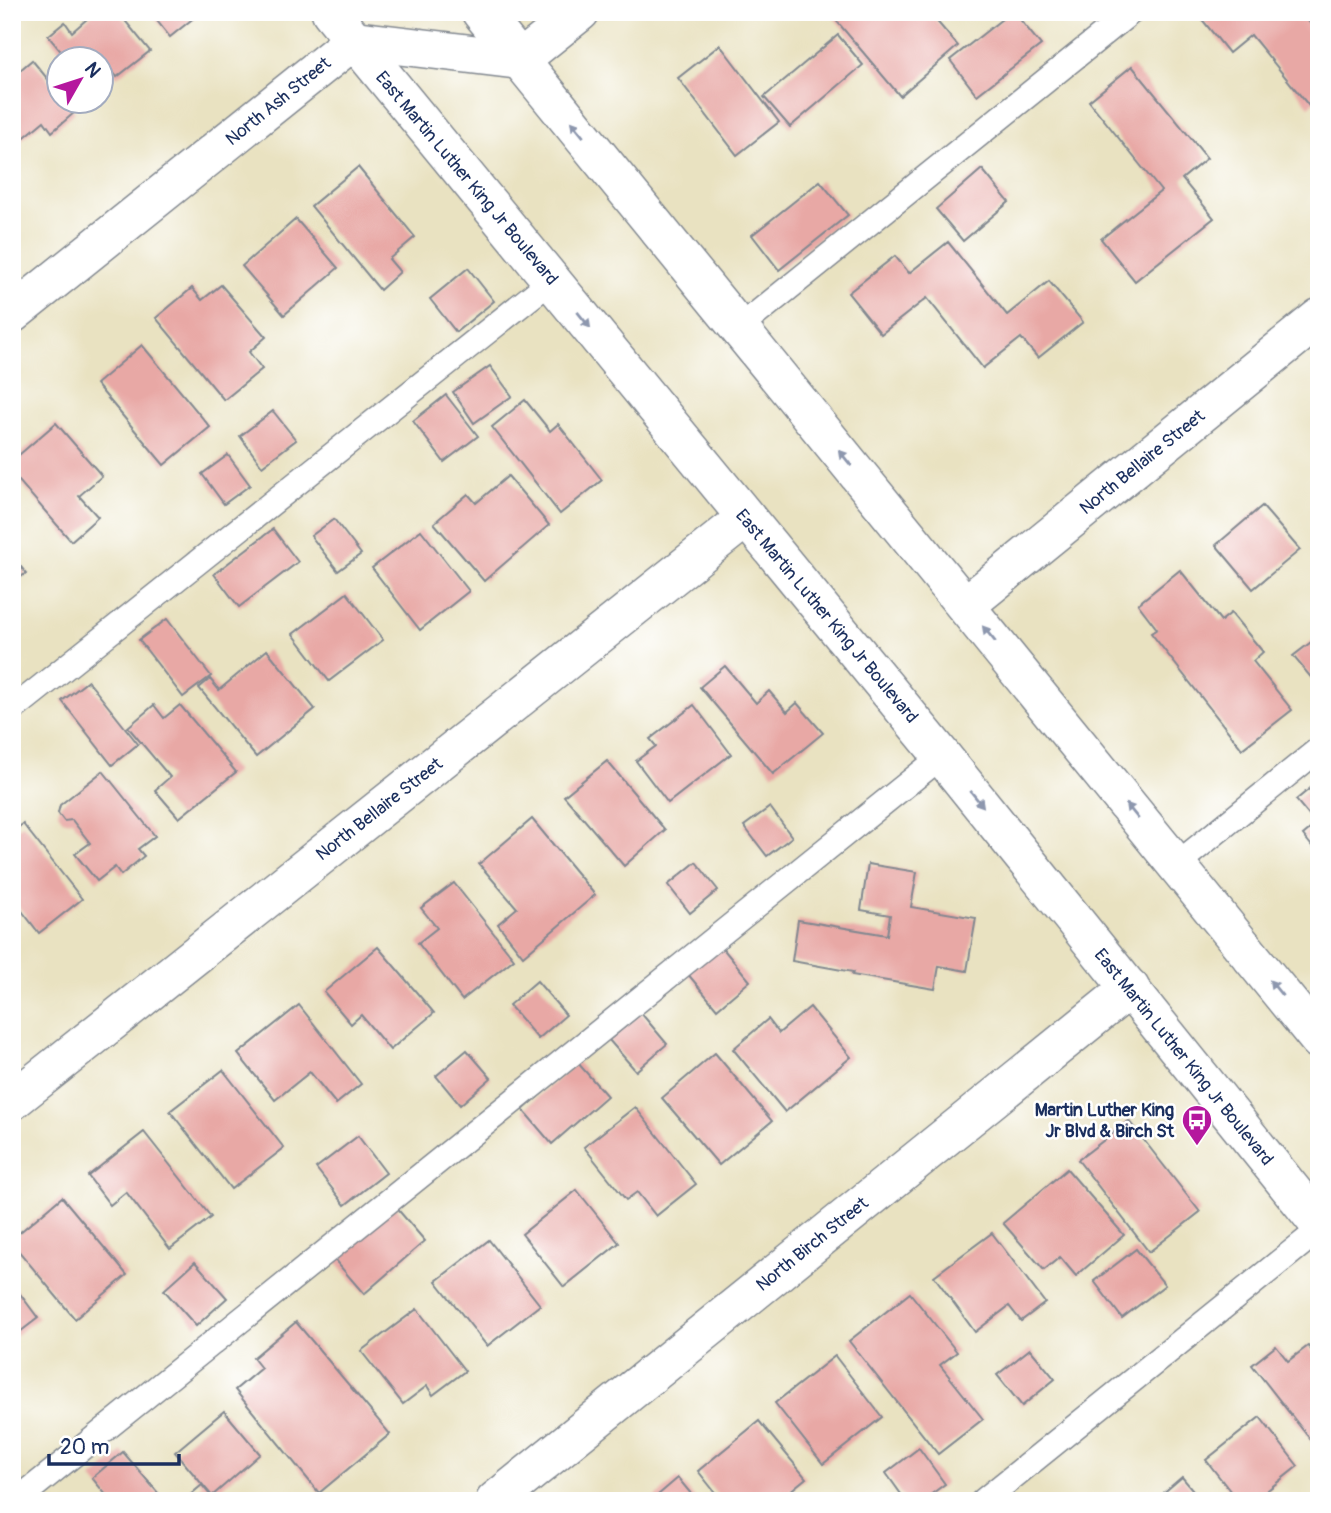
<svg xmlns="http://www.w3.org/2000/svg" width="1331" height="1513" viewBox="0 0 1331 1513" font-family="Pangolin,sans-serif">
<rect width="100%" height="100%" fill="#fff"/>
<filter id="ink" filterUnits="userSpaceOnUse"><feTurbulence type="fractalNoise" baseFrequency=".0143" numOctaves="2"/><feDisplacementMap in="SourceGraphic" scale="14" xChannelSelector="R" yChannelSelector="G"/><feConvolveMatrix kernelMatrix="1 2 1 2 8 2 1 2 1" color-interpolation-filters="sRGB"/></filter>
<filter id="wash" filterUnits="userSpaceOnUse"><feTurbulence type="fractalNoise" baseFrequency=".00686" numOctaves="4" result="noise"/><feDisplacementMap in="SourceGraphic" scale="28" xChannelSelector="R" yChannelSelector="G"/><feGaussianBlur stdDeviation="1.57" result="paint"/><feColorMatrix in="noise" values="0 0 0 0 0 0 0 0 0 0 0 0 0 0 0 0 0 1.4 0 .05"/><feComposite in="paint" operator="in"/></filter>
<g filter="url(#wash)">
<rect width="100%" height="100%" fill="#e9e2c1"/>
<g id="blocks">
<!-- building -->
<g fill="#e8a8a5">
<polygon points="95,12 118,12 150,51 117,77 111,70 102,77 102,60 68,60 48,36 65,22 72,32"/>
<polygon points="150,12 201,12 170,37"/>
<polygon points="829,12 929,12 958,46 900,96"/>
<polygon points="1011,12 1014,12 1041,45 977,95 950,60"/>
<polygon points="1196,12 1301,12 1319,34 1319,98 1309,106 1251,35 1229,53"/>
<polygon points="838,35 863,65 790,127 764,97"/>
<polygon points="720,45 779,122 737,155 678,78"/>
<polygon points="32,60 60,94 60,102 66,102 75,112 52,132 44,121 14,146 12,77"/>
<polygon points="1132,66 1207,158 1182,179 1214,218 1135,281 1101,239 1161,191 1089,101"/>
<polygon points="358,167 415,237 389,259 400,272 380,290 311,206"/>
<polygon points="982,169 1009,202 963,241 936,209"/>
<polygon points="820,181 848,215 779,270 752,235"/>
<polygon points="296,219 338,268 284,315 242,266"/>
<polygon points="948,242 1007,315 1049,281 1083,322 1038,358 1021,338 983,368 927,298 881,334 848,293 895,256 909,273"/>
<polygon points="468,268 494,301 456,332 430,299"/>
<polygon points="221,285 266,337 249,352 262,369 224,400 156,318 192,288 202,300"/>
<polygon points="142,345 210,427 164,465 96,384"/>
<polygon points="490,366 512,396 474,423 453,392"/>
<polygon points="446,395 478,436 444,462 413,421"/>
<polygon points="525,400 550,431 558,424 602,480 560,514 492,427"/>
<polygon points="273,411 296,440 262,466 240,436"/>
<polygon points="56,423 102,476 79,496 98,517 71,541 12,473 12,461"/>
<polygon points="228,455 250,485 224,504 202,474"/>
<polygon points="508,476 549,525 484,581 434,523 468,494 476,503"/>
<polygon points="1262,506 1300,550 1253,589 1216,545"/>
<polygon points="334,519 361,554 338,571 311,536"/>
<polygon points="273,529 298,562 239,607 214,574"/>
<polygon points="421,530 469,591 420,630 372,568"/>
<polygon points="12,556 26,573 12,584"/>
<polygon points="1180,570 1221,621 1231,613 1263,652 1253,661 1292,710 1242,749 1151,633 1157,629 1138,604"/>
<polygon points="347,593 383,640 329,681 293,634"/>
<polygon points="167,619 211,676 183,697 139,640"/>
<polygon points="1319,636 1319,687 1293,656"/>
<polygon points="267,650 315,709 256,757 199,688 210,679 219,690"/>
<polygon points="725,666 756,703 769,691 787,712 797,703 823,733 773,774 700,687"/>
<polygon points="88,681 138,744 112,765 62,701"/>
<polygon points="154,705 164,718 180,705 236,772 179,818 155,790 170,777 128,727"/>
<polygon points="694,705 731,754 668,803 636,761 656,746 650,739"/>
<polygon points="607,761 665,830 624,866 564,796"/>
<polygon points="103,771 155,836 138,849 144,856 121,875 115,867 97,881 75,854 90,843 72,820 64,821 58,813 60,805"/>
<polygon points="1319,781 1319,855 1303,835 1316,824 1296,800"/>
<polygon points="770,807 792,837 767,856 744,826"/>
<polygon points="532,819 595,895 523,956 498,924 517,908 479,864"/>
<polygon points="23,824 82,899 39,933 12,898 12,832"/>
<polygon points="696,862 718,890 690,913 668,885"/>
<polygon points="868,864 917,872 911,907 976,918 967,971 939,966 935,989 852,975 853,972 792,961 798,920 887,935 890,915 861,910"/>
<polygon points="454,883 514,959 462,1000 418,943 437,928 421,908"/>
<polygon points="720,945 750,981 717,1009 687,973"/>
<polygon points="378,947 434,1013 390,1050 361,1015 351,1024 324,992"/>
<polygon points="537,981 566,1015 538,1039 509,1005"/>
<polygon points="299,1005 361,1084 336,1104 310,1072 275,1100 238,1054"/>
<polygon points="810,1007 851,1057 785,1112 733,1049 768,1019 779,1033"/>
<polygon points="641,1013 667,1044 636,1071 609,1040"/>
<polygon points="467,1050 491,1078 460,1105 436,1076"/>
<polygon points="715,1053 772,1121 719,1165 662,1098"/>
<polygon points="577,1062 607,1096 552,1144 523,1110"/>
<polygon points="223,1070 284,1148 231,1189 170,1111"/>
<polygon points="635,1107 696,1184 656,1216 637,1192 626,1200 584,1147"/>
<polygon points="1129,1121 1200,1212 1149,1252 1078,1160"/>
<polygon points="144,1132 211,1217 170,1249 126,1192 110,1205 88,1176"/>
<polygon points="358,1136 386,1173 345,1205 316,1168"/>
<polygon points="1067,1169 1124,1235 1076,1276 1060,1257 1044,1270 1003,1223"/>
<polygon points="577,1190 619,1243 564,1287 522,1234"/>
<polygon points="62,1197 127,1275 75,1319 12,1243 12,1239"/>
<polygon points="394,1205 425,1241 364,1294 333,1258"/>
<polygon points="992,1233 1045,1303 1021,1321 1009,1306 975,1332 934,1276"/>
<polygon points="489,1240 540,1305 487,1346 436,1281"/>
<polygon points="1136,1249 1165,1285 1122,1318 1094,1281"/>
<polygon points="195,1262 227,1298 196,1326 164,1290"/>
<polygon points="12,1283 38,1318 12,1338"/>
<polygon points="910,1293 957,1352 940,1365 983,1419 938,1454 849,1341"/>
<polygon points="417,1309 465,1371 433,1395 427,1386 403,1404 361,1351"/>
<polygon points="296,1322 390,1434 319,1493 235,1390 261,1368 253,1358"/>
<polygon points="1276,1346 1288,1361 1308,1346 1319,1360 1319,1446 1317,1448 1252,1365"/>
<polygon points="1030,1349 1055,1379 1022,1406 997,1375"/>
<polygon points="835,1356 882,1417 823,1464 775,1403"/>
<polygon points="224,1411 260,1454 212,1496 175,1452"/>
<polygon points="1260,1417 1298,1466 1254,1501 1238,1501 1206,1460"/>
<polygon points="759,1421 806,1478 778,1501 722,1501 698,1471"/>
<polygon points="919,1448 945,1484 922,1501 906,1501 886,1473"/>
<polygon points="123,1452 165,1501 111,1501 92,1478"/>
<polygon points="1182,1477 1202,1501 1154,1501"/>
<polygon points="678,1478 697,1501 651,1501"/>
<polygon points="202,1485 215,1501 183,1501"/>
</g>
</g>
</g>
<g filter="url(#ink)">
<use href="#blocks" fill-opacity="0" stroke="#828890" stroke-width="2"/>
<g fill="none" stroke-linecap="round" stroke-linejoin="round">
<!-- lane casing -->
<g stroke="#828890" stroke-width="27">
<g id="lane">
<polyline points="739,328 1131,12"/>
<polyline points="12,710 552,280"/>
<polyline points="1176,865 1319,749"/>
<polyline points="16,1501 942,756"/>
<polyline points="983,1501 1319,1230"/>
</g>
</g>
<!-- street casing -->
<g stroke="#828890" stroke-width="41">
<g id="street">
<polyline points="12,314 354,40 520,60 580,12"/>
<polyline points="966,605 1319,318"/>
<polyline points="12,1101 746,518"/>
<polyline points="495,1501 1130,988"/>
</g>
</g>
<!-- secondary casing -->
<g stroke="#828890" stroke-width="41">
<g id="secondary">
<polyline points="331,12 942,756 1319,1224"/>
<polyline points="481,12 1319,1040"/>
</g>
</g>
<!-- lane -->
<use href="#lane" stroke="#fff" stroke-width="24"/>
<!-- street -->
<use href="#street" stroke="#fff" stroke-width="38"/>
<!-- secondary -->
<use href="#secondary" stroke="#fff" stroke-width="38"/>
</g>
<!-- one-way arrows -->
<defs><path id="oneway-solid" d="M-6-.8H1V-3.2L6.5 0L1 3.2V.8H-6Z" transform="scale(1.75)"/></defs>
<g fill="#8d97ae">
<use href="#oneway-solid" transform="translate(577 129) rotate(-129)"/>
<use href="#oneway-solid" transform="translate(584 320) rotate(51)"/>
<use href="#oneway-solid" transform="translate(845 458) rotate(-129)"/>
<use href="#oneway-solid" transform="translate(989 634) rotate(-129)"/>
<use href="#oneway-solid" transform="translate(977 799) rotate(51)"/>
<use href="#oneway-solid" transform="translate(1132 811) rotate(-129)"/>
<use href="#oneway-solid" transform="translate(1276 988) rotate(-129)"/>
</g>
</g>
<!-- icons -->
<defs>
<g id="bus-pin" transform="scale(1.575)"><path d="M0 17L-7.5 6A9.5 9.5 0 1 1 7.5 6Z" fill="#b5179e" stroke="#fff"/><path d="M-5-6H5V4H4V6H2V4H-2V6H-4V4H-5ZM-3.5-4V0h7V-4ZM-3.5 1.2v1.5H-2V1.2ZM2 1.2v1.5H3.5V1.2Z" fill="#fff"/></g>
</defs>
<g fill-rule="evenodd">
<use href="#bus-pin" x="1197" y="1120"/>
</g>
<g text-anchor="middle" stroke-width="5" stroke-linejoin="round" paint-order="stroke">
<!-- street labels -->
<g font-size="18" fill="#1b2f5e" stroke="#fff">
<text transform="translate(278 101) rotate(-39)" y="6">North Ash Street</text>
<text transform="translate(467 178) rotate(50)" y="6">East Martin Luther King Jr Boulevard</text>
<text transform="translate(1142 462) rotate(-39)" y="6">North Bellaire Street</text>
<text transform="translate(827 616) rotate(50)" y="6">East Martin Luther King Jr Boulevard</text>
<text transform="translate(379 809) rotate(-38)" y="6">North Bellaire Street</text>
<text transform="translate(1184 1057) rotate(51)" y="6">East Martin Luther King Jr Boulevard</text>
<text transform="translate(812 1244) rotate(-39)" y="6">North Birch Street</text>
</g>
<!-- poi labels -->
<g font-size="18" font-weight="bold" fill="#1b2f5e" stroke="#fff" text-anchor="end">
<text x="1174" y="1116">Martin Luther King<tspan x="1174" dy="21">Jr Blvd &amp; Birch St</tspan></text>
</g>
</g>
<!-- margin -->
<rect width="1331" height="1513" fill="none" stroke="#fff" stroke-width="42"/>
<!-- north arrow -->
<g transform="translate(80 80) rotate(51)"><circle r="33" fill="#ffffff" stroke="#a4acbf" stroke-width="2"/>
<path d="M0-5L12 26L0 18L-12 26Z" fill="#b5179e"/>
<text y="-10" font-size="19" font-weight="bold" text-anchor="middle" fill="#1b2f5e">N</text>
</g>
<!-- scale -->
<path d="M49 1454v10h130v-10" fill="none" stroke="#1b2f5e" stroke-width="3.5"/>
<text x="60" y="1454" font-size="21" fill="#1b2f5e" stroke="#ffffff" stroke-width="5" paint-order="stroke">20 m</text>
</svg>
